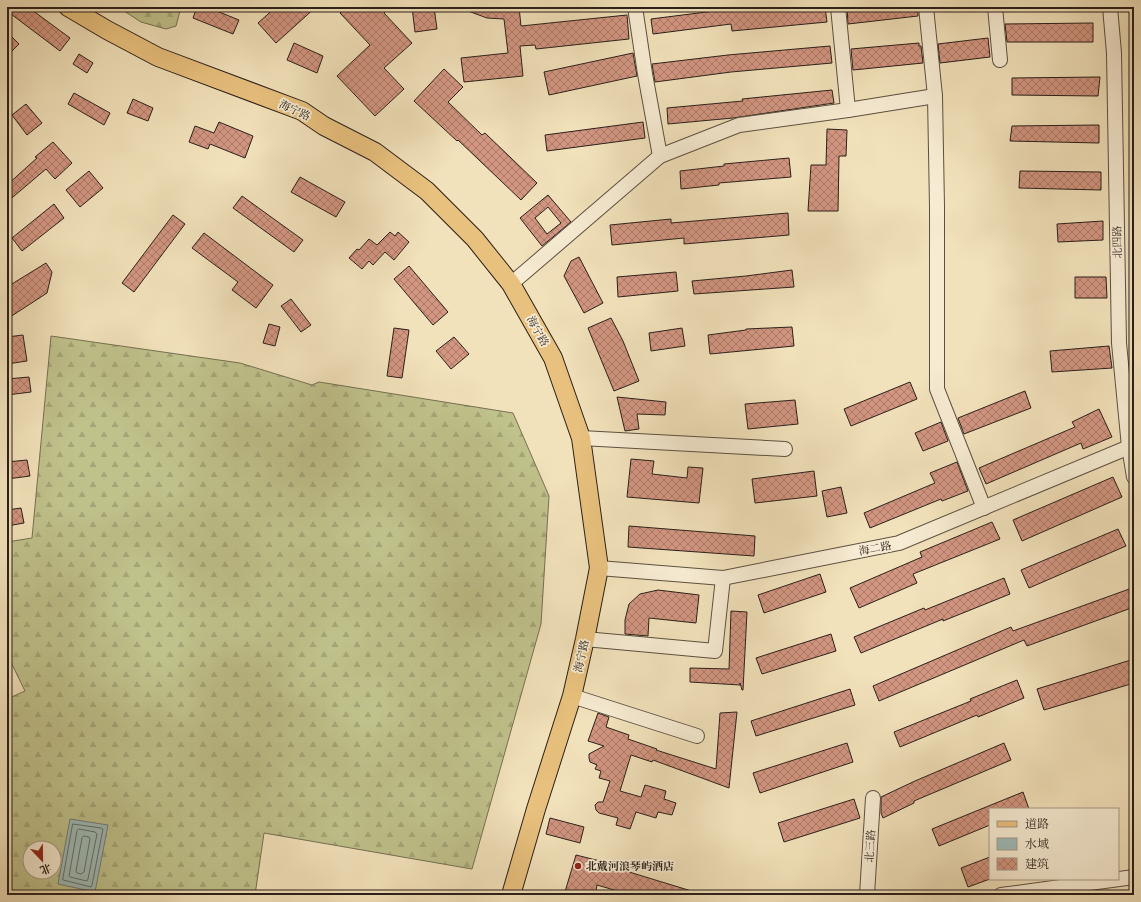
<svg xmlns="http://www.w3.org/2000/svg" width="1141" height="902" viewBox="0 0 1141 902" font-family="'IM FELL French Canon','Noto Serif SC',serif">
<defs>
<pattern id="forest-firs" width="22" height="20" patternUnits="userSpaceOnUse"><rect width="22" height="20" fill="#c0c28c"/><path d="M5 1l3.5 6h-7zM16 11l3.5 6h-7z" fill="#a5a678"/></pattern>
<pattern id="building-cross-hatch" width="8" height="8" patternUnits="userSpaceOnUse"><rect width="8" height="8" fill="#d39681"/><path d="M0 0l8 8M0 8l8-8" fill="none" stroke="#ab7a69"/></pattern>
</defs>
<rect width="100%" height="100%" fill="#f2e2bb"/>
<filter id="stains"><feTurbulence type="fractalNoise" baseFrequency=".005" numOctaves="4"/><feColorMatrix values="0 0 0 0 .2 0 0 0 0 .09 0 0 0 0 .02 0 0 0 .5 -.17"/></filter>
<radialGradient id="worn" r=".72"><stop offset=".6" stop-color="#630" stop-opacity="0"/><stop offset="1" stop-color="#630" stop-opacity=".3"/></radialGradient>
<!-- forest -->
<g fill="url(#forest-firs)" stroke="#757053" fill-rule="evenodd">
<polygon points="118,7 181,7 176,26 166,29 141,22"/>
<path d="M51,336L240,363L312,385L319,382L513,413L549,496L541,624L472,869L264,833L255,895H7V699L25,691L7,654V542L32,538ZM30,848H54V872H30Z"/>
</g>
<!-- water -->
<polygon fill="#9ebcb9" stroke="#707d79" points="70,819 108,825 95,892 58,884"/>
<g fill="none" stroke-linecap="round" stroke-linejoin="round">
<!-- shore -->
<g stroke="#646e6a" stroke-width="1">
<polygon points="73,824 101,828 103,829 92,885 91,887 63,880"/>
<polygon points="79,829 95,832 97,834 88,879 87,881 70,877 69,876 77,831"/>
<polygon points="84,836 89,837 90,839 84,872 81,874 77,873 76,871 82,838"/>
</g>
</g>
<!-- building -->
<g fill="url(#building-cross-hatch)" stroke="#2a1f1a" fill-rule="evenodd">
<polygon points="7,7 28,7 70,38 60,51 7,11"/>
<polygon points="197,7 207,7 239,20 233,34 193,18"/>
<polygon points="276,7 316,7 276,43 258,23"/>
<polygon points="347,7 390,7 384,13 412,43 384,68 404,89 375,116 337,76 370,45 340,13"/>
<polygon points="412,7 434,7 437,29 415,32"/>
<polygon points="460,7 519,7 521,26 627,15 629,39 536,49 535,45 520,46 523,76 464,82 461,58 508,53 504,19 487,18 460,8"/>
<polygon points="730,7 825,7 827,22 732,31 731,24 653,34 651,19 730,9"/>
<polygon points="847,7 918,7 918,16 848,24"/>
<polygon points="1093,23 1093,42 1007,42 1005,24"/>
<polygon points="7,32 19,44 7,56"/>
<polygon points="988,38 990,57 940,63 938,44"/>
<polygon points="294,43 323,56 317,73 287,60"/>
<polygon points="919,43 919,46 921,46 923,63 853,70 851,49"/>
<polygon points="830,46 832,63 731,72 655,82 652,64 728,55"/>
<polygon points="633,53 637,76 549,95 544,72"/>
<polygon points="79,54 93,63 87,73 73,64"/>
<polygon points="444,69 463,87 448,102 482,135 485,133 537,183 521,200 458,140 457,141 414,101"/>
<polygon points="1100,77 1098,96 1012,95 1012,78"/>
<polygon points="832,90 834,103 733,118 668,124 667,108 743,101 742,99"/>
<polygon points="74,93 110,113 104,125 68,104"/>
<polygon points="133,99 153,108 148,121 127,113"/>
<polygon points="26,104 42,123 27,135 12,115"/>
<polygon points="219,122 253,136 245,158 210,144 208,149 189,142 195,126 214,133"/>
<polygon points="643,122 645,138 547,151 545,135"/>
<polygon points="1099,125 1099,143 1010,141 1012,126"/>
<polygon points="827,129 847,130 846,156 839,156 838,211 808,211 811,165 826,165"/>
<polygon points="53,142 72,163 55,179 46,169 7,202 7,185 37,158 35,157"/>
<polygon points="789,158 791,177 719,183 719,185 681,189 680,171 724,166 724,164"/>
<polygon points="89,171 103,188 80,207 66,190"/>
<polygon points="1020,171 1101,172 1101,190 1019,188"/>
<polygon points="300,177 345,202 336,217 291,192"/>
<path d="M548,195L571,222L542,246L520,218ZM548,207L561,223L547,234L535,218Z"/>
<polygon points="242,196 303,240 294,252 233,208"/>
<polygon points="54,204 64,218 22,251 12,238"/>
<polygon points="788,213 789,235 684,244 684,238 612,245 610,225 671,219 671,223"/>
<polygon points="173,215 185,224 134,292 122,283"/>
<polygon points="1103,221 1103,240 1058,242 1057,224"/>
<polygon points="390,232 395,236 398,232 409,242 394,260 385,252 373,265 369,261 362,269 349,258 357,249 359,250 369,239 377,245"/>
<polygon points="204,233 273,285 256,308 232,290 238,282 192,248"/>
<polygon points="579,257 603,303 584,313 564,276 571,261"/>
<polygon points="46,263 52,272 47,293 7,319 7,287"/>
<polygon points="409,266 448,312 433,325 394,279"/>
<polygon points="792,270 794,287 694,294 692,281 746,276"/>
<polygon points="676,272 678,291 618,297 617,277"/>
<polygon points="1075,277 1106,277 1107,298 1075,298"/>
<polygon points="291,299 311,325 301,332 281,306"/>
<polygon points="611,318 623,341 639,381 614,391 588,328"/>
<polygon points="269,324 280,327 275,346 263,343"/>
<polygon points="792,327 794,346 710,354 708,335 746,330 746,329"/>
<polygon points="394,328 409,330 402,378 387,376"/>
<polygon points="682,328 685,346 651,351 649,333"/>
<polygon points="23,335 27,361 7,364 7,337"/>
<polygon points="454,337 469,354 451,369 436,351"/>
<polygon points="1109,346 1112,368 1052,372 1050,351"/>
<polygon points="29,377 31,392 7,395 7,379"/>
<polygon points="910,382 917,399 851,426 844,409"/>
<polygon points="1025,391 1031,408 964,434 958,418"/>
<polygon points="617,397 666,402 665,415 637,414 639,429 625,431"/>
<polygon points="795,400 798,424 748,429 745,404"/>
<polygon points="1099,409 1112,437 1083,449 1081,443 986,484 979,468 1075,427 1072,422"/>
<polygon points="941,422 948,441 923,451 915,433"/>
<polygon points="631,459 654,461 652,474 687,478 688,467 703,468 699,503 627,497"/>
<polygon points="27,460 30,476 7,479 7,462"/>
<polygon points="957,462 968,491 942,501 941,499 870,528 864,513 935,483 930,473"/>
<polygon points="814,471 817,496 755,503 752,479"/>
<polygon points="1113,477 1122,497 1022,541 1013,520"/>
<polygon points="841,487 847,513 827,517 822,491"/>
<polygon points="21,508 24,523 7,526 7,510"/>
<polygon points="992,522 1000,539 913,574 917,583 859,608 850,588 922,557 920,552"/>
<polygon points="629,526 755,536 754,556 628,547"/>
<polygon points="1118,529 1126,546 1029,588 1021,570"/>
<polygon points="820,574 826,592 764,613 758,595"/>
<polygon points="1004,578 1010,594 943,621 943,619 861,653 854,637 924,608 925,610"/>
<polygon points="1132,588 1134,594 1134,607 1027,646 1024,640 879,701 873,686 1011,627 1013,631"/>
<polygon points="658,590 699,595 696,623 649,618 648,636 625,634 625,620 629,604 640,594"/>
<polygon points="731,611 747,612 743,690 742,690 740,683 740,685 690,682 690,668 729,669"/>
<polygon points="831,634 836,651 762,674 756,658"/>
<polygon points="1134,659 1134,683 1044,710 1037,689"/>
<polygon points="1017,680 1024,698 978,717 977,715 900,747 894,732 971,701 970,699"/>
<polygon points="850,689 855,705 756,736 751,721"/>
<polygon points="737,712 729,788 653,760 652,762 631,755 620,791 641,797 645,785 666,791 664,799 676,803 672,815 658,812 656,818 636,812 630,829 616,825 618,818 599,813 596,810 595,805 598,802 603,802 610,781 599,778 601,771 595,769 597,765 590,762 589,758 589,754 604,746 588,741 598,713 609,717 606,727 629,735 628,739 657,749 656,750 716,769 720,713"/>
<polygon points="847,743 853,762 760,793 753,773"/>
<polygon points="1004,743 1011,760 914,801 914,803 883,818 881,813 881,797 915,781"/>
<polygon points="1023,792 1029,809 990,809 990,825 939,846 932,829"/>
<polygon points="854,799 860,818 784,842 778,823"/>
<polygon points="550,818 584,827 580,843 546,834"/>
<polygon points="576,855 604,862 603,864 698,893 698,895 631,895 597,885 595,895 564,895"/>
<polygon points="990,857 990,879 968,887 961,868"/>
</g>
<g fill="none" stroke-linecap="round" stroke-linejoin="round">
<!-- minor casing -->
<g stroke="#5c5042" stroke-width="16">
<g id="minor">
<polyline points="635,7 645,74 660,156"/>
<polyline points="838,7 848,110"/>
<polyline points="926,7 935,96 937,207 937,389 984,508"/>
<polyline points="995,7 1000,60"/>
<polyline points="1110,7 1114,53 1119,343 1129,447 1134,477"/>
<polyline points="511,284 660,156 739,125 848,110 935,96"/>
<polyline points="581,438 785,449"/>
<polyline points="599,568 723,578 899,543 1134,445"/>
<polyline points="585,639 715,651 723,578"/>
<polyline points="572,696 697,736"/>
<polyline points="867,895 873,798"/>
<polyline points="1001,895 1134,877"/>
</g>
</g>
<!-- major casing -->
<g stroke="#2a1f1a" stroke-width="20">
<polyline id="major" points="68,7 107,30 158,57 302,111 324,126 375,152 427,191 475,239 511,284 553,358 581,438 599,568 585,639 572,696 536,809 511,895"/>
</g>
<!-- minor -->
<use href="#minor" stroke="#f7ecd3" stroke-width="14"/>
<!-- major -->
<use href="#major" stroke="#e9c17e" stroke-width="18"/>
</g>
<!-- markers -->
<circle fill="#8f2418" stroke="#f7ecd3" stroke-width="1.5" cx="578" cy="866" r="4"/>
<g text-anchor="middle" stroke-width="3.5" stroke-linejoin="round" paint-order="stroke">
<!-- street labels -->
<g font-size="11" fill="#2a1f1a" stroke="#f7ecd3">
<text transform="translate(295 110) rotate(25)" y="4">海宁路</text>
<text transform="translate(1117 242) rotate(-91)" y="4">北四路</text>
<text transform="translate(538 331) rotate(61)" y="4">海宁路</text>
<text transform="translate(875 548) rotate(-11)" y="4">海二路</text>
<text transform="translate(581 656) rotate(-77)" y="4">海宁路</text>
<text transform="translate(870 846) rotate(-86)" y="4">北三路</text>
</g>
<!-- poi labels -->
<g font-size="11" font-weight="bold" fill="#2a1f1a" stroke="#f7ecd3" text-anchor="start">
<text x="586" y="870">北戴河浪琴屿酒店</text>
</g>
</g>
<!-- margin -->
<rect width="1141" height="902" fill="none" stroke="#f2e2bb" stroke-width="24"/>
<rect x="8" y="8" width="1125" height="886" fill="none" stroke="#2a1f1a" stroke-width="2"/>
<rect x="12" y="12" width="1117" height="878" fill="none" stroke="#2a1f1a"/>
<!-- legend -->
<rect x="989" y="808" width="130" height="72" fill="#f7ecd3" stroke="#a59a89"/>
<rect x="997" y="821" width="20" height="6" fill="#e9c17e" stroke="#a59a89"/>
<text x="1025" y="828" font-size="12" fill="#2a1f1a">道路</text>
<rect x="997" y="838" width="20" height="12" fill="#9ebcb9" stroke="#a59a89"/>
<text x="1025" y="848" font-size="12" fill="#2a1f1a">水域</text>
<rect x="997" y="858" width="20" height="12" fill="url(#building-cross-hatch)" stroke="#a59a89"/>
<text x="1025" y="868" font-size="12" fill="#2a1f1a">建筑</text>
<!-- north arrow -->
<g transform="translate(42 860) rotate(158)"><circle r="19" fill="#f7ecd3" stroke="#a59a89"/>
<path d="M0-3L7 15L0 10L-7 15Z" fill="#8f2418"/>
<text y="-6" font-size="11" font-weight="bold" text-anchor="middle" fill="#2a1f1a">北</text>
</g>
<rect width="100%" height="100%" filter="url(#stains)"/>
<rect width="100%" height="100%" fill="url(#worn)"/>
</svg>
